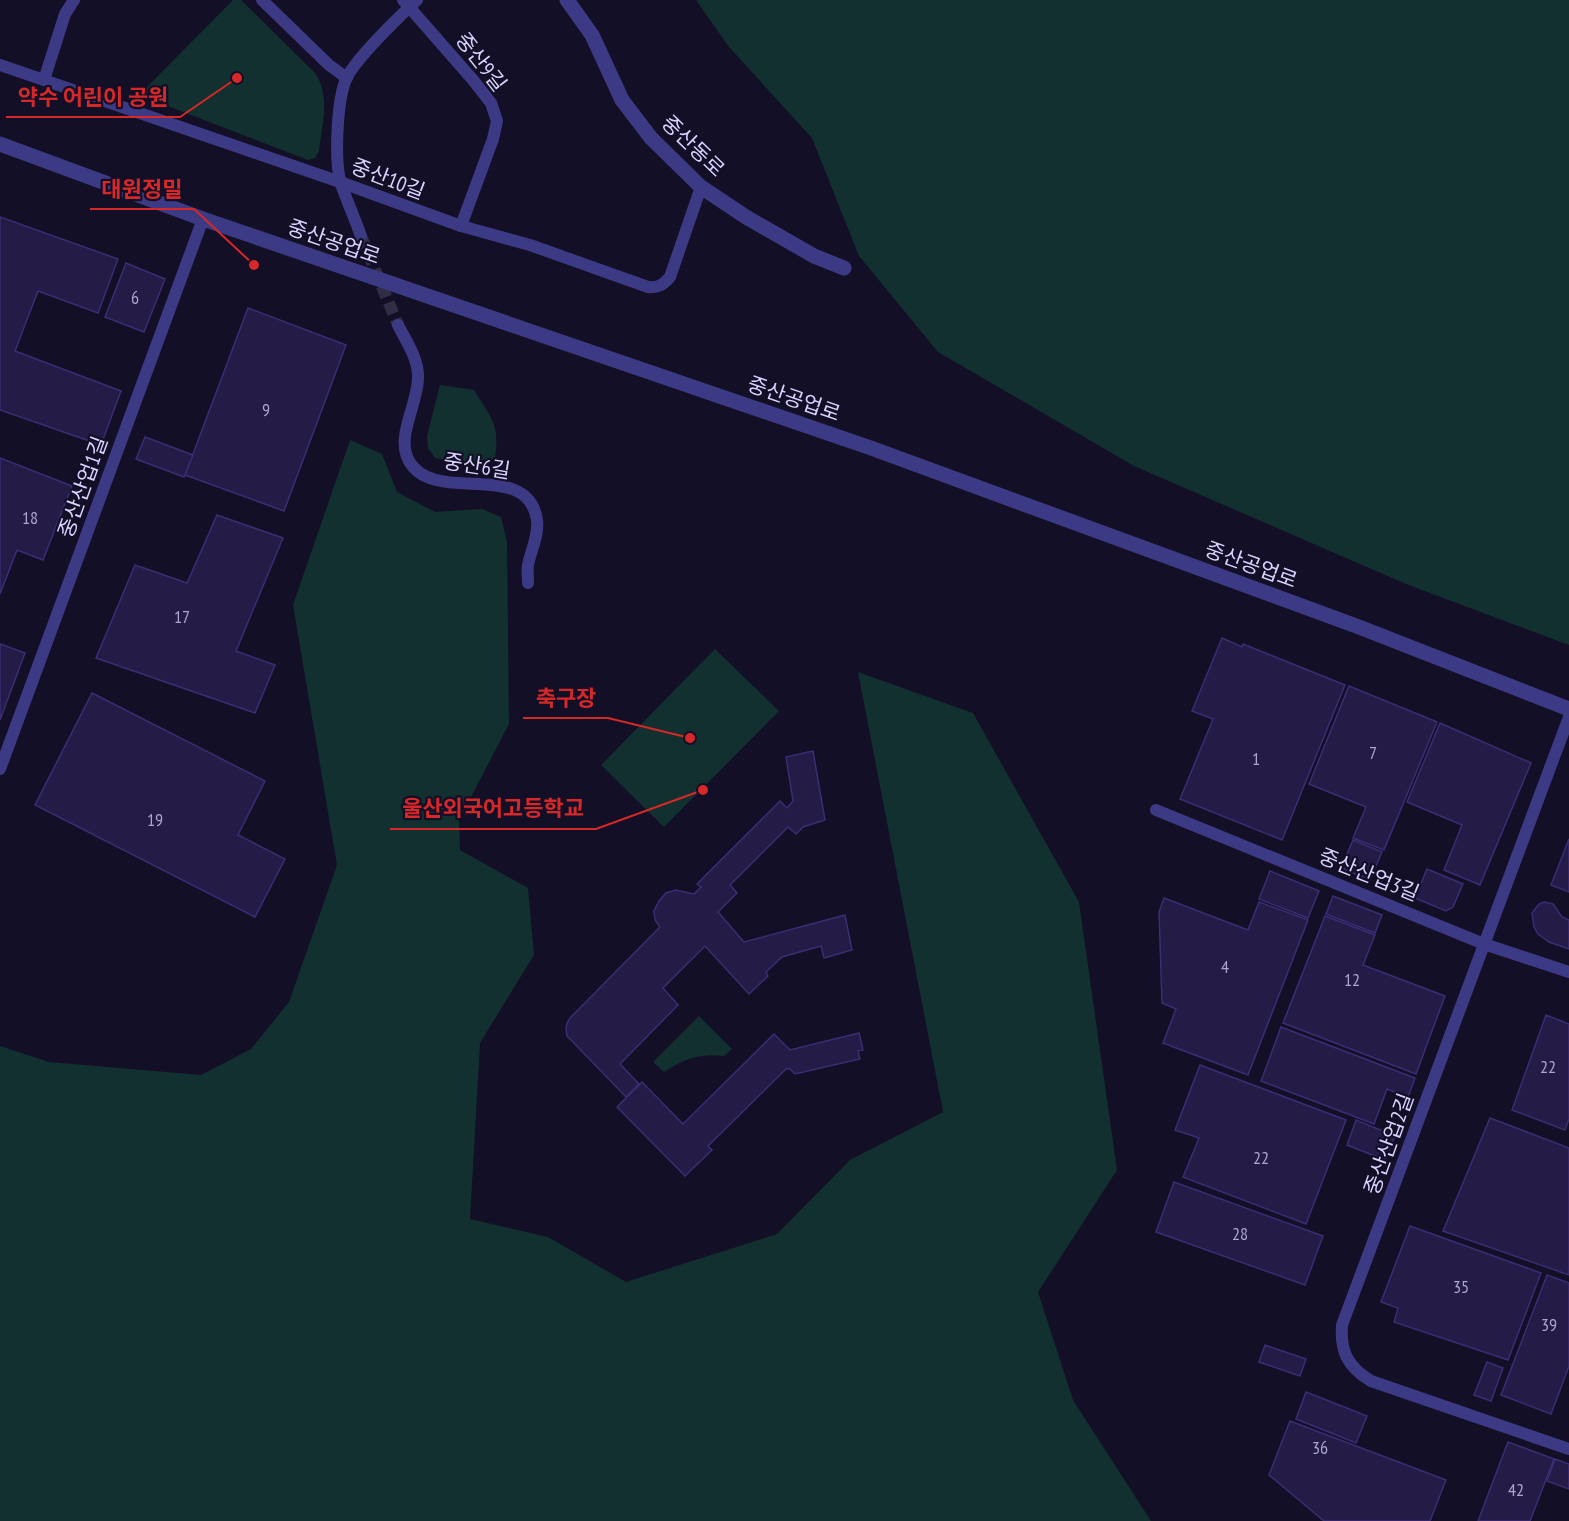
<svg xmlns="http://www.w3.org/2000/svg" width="1569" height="1521" viewBox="0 0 1569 1521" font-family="'PT Sans Narrow','Noto Sans KR',sans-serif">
<rect width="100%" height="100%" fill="#130f26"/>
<!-- green -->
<g fill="#12302f">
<path d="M233,0H241L315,73C331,96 322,125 319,151L315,158L308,160L139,95Z"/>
<polygon points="696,0 1569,0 1569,645 1406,584 1134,466 938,352 859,256 812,138 729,47"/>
<path d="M440,385L474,390C492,419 500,425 495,459L466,463L435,458L428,448L427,436Z"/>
<polygon points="350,440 382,454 397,492 435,512 482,509 501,517 507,542 509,724 459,820 460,850 528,888 534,955 480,1043 470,1219 548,1237 626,1282 777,1234 850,1160 943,1112 858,672 973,713 1079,902 1117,1170 1038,1292 1073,1400 1151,1521 0,1521 0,1046 49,1062 201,1075 251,1049 289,1002 337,865 293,605"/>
<polygon points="715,649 779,711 664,827 601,765"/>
<path d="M699,1016L732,1049L724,1056C700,1053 684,1059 664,1072L653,1062Z"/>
</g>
<!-- building -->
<g fill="#241b47" stroke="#3b2d73" stroke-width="1.5">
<polygon points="0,217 118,259 98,313 38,291 15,351 121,391 101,445 0,410"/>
<polygon points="126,263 165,279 144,332 105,317"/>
<polygon points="248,308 346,345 284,511 185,475"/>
<polygon points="145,437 193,455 184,477 136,459"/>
<polygon points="0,458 72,486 43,560 17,550 0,594"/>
<polygon points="217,515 283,538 236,651 275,665 255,713 96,658 135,565 187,583"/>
<polygon points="1222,638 1242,647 1243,644 1345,685 1282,840 1180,799 1213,719 1192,711"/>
<polygon points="0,644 25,653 0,720"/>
<polygon points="1349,686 1437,722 1384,850 1353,838 1366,807 1309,784"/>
<polygon points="92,693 265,781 238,835 285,859 255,917 35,805"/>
<polygon points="1440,723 1531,763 1480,885 1444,870 1462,825 1407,802"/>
<polygon points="813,751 825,820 803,827 796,834 788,827 730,885 737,893 718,912 744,942 845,915 852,950 824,958 821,946 782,957 766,972 768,976 749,994 705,946 663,988 678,1005 620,1064 639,1084 626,1097 567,1036 566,1029 567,1023 571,1017 660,927 655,920 654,911 659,901 666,893 676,890 694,894 701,887 697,884 780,801 787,808 793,801 786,757"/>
<polygon points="1569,839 1569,892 1551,885"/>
<polygon points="1353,840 1382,852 1370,880 1341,868"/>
<polygon points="1427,869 1463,884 1453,907 1446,911 1415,898"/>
<polygon points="1270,871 1319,891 1308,918 1259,899"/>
<polygon points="1333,896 1382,915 1375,933 1326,914"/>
<polygon points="1164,898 1248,930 1259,902 1308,920 1248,1075 1163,1043 1176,1009 1162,1003 1159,912"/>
<polygon points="1544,902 1553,904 1562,917 1569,920 1569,949 1549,942 1538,934 1534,927 1532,913 1539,904"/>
<polygon points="1325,916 1375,935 1363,965 1445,996 1416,1074 1283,1023"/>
<polygon points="1546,1015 1569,1024 1569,1119 1565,1130 1512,1110"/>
<polygon points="1281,1027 1415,1078 1408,1097 1387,1089 1374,1124 1261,1081"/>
<polygon points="859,1033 863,1050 858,1051 860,1059 795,1074 790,1069 786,1069 708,1146 712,1150 685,1176 617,1107 642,1082 683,1124 774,1034 790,1050"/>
<polygon points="1200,1065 1346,1120 1306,1224 1183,1177 1199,1138 1175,1130"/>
<polygon points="1490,1118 1569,1148 1569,1275 1443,1231"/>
<polygon points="1356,1120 1395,1136 1385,1160 1347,1145"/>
<polygon points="1174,1182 1323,1236 1305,1285 1156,1232"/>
<polygon points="1410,1226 1541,1273 1508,1360 1394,1322 1398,1308 1381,1302"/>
<polygon points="1547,1275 1569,1283 1569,1366 1551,1414 1501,1395"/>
<polygon points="1265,1345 1306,1359 1300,1376 1259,1362"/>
<polygon points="1487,1362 1503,1368 1491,1401 1474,1395"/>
<polygon points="1306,1392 1367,1416 1356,1443 1296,1419"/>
<polygon points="1290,1421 1446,1480 1430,1521 1324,1521 1269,1475"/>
<polygon points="1508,1442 1554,1459 1530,1521 1478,1521"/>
<polygon points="1555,1459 1569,1464 1569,1489 1547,1481"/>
</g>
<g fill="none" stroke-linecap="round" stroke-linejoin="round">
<!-- minor-tunnel -->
<polyline stroke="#312d47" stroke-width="12" stroke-dasharray="12 6" stroke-linecap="butt" points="361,236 398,325"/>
<!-- minor -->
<g stroke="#3d3a85" stroke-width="12">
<polyline points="262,0 329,65 347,78"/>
<polyline points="403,0 473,80 491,103 497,121 493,139 461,226"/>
<path d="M0,65L340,182L461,226L530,245L648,287C658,288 663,285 670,277L701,187"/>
<polyline points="44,80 65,14 74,0"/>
<path d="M361,236C355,219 347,201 341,184C334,161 337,101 346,79C356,58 399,17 417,0"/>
<path d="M398,325C406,341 418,358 418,376C419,403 395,436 409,461C434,506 528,458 537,520C539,535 531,550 528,565C527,571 528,577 528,583"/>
<path d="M1569,717L1342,1325C1340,1352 1348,1367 1371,1381L1569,1449"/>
<polyline points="0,769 203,219"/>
<polyline points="1156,810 1484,944 1569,972"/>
</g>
<!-- tertiary -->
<g stroke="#3d3a85" stroke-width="15">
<polyline points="567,0 592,35 622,100 651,138 701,187 746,217 814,256 844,268"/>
<polyline points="0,144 203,219 871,448 1359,627 1569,709"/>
</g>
</g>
<g text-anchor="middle" stroke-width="4.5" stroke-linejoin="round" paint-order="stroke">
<!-- number labels -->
<g font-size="18" fill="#aca6d1">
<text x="135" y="304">6</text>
<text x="266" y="416">9</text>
<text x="30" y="524">18</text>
<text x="182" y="623">17</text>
<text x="1373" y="759">7</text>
<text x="1256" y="765">1</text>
<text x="155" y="826">19</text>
<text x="1225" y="973">4</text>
<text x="1352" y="986">12</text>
<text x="1548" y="1073">22</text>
<text x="1261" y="1164">22</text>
<text x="1240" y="1240">28</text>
<text x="1461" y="1293">35</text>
<text x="1549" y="1331">39</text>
<text x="1320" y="1454">36</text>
<text x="1516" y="1496">42</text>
</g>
<!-- street labels -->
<g font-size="21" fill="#d9d4ff" stroke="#130f26">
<text transform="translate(481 62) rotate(52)" y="7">중산9길</text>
<text transform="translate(693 146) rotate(44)" y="7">중산동로</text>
<text transform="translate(388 179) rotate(21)" y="7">중산10길</text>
<text transform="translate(334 242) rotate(19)" y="7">중산공업로</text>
<text transform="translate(794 399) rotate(19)" y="7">중산공업로</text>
<text transform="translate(477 466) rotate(9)" y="7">중산6길</text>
<text transform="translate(83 487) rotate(-70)" y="7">중산산업1길</text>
<text transform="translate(1251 565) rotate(20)" y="7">중산공업로</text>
<text transform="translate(1369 875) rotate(22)" y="7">중산산업3길</text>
<text transform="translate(1389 1144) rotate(-70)" y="7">중산산업2길</text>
</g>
</g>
<!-- callouts -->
<path fill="none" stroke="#d62828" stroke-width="2" d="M237 78L180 117H6M254 265L194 209H90M690 738L608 718H523M703 790L596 829H390"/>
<g fill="#d62828" stroke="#130f26" stroke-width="2">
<circle cx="237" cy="78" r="6"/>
<circle cx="254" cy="265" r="6"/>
<circle cx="690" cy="738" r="6"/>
<circle cx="703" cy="790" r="6"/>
</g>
<g font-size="22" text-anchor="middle" font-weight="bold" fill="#d62828" stroke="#130f26" stroke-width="4.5" stroke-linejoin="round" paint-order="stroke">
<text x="93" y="105">약수 어린이 공원</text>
<text x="142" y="197">대원정밀</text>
<text x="566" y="706">축구장</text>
<text x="493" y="816">울산외국어고등학교</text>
</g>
</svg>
